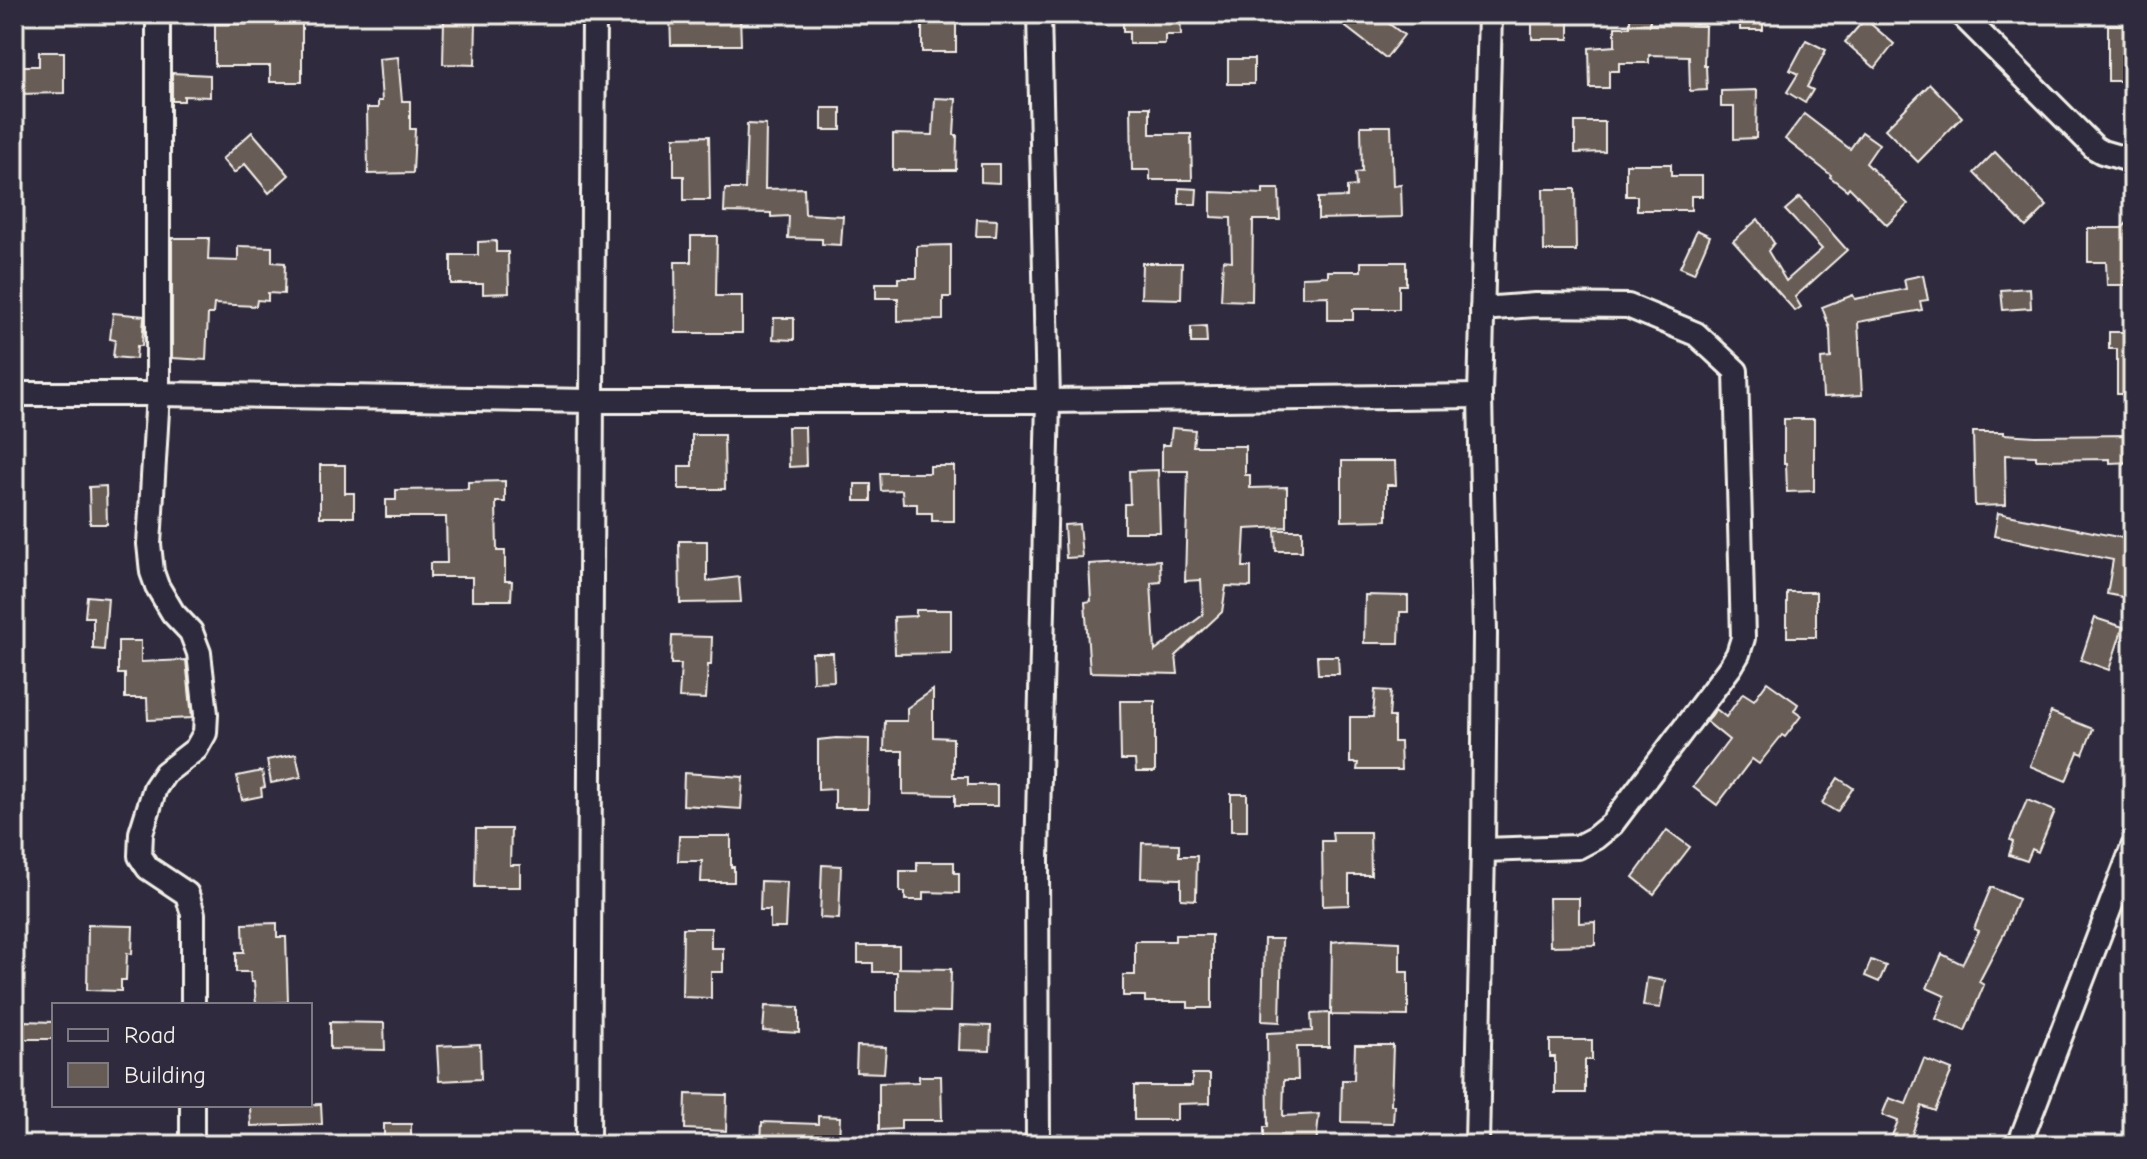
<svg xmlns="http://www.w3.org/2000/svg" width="2147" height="1159" viewBox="0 0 2147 1159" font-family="'Comic Neue',sans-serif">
<rect width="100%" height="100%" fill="#2f2a3d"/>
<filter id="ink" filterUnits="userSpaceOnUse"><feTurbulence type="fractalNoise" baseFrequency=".0125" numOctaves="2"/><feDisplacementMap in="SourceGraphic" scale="16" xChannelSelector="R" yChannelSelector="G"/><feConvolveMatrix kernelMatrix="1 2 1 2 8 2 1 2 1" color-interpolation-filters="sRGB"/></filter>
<g filter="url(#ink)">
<!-- building -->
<g fill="#675b56" stroke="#f4f1e8" stroke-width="2">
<polygon points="451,14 468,14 468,20 476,20 475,65 443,64 444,20 450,20"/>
<polygon points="670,14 740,14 741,45 671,45"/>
<rect x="922" y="14" width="34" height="38"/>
<polygon points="1123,14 1180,14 1181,35 1165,35 1165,44 1129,44 1129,32 1123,32"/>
<polygon points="1350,14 1376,14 1404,35 1386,58 1342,24"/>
<rect x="1532" y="14" width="37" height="25"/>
<polygon points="1630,14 1650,14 1650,25 1705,26 1704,66 1706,66 1707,90 1690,91 1689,56 1649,55 1649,63 1619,63 1619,71 1609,71 1609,88 1590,88 1589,48 1615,46 1615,27 1630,27"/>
<rect x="1740" y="14" width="23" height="16"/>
<polygon points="1865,19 1894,44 1875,68 1845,42"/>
<polygon points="215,24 302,24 302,82 270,82 270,66 215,66"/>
<rect x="2108" y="25" width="25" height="56"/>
<polygon points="1806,40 1826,50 1807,87 1813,90 1805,103 1787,92 1798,74 1790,70"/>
<polygon points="39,52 64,52 64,93 18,94 18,66 39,66"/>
<polygon points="398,57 402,101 410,101 410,129 415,129 413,173 368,174 367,108 378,108 378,101 382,101 379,59"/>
<rect x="1228" y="59" width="26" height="25"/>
<polygon points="172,73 210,75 210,97 184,96 184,101 172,101"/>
<polygon points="1930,84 1962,117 1918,162 1885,129"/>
<polygon points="1757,90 1756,138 1734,139 1734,107 1721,107 1721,91"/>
<polygon points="935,98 956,99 954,135 957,135 956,170 893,170 893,134 933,135"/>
<polygon points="1131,107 1150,107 1150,134 1191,134 1192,180 1150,180 1150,170 1132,170"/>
<rect x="822" y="108" width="19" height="22"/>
<polygon points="1804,114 1850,149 1862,132 1879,144 1866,163 1908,204 1887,225 1849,187 1847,190 1830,177 1831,175 1785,139"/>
<polygon points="1575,122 1605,122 1605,152 1575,153"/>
<polygon points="747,124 766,125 765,189 804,188 805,214 843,216 841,245 822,244 822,239 788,238 789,216 771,217 771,213 724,212 725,189 745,189"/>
<polygon points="1361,126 1391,126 1393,186 1401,185 1402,217 1318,219 1318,198 1347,197 1347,187 1356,186 1355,173 1362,172"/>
<polygon points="252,132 289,175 269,193 245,164 234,173 222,159"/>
<polygon points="709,136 710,200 684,200 684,176 674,176 674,137"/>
<polygon points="1995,152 2047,206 2026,227 1974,173"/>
<polygon points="981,164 999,164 999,183 981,182"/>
<polygon points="1626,164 1671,164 1671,176 1702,176 1702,196 1691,196 1691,210 1637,210 1637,196 1626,196"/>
<polygon points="1179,188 1197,189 1196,204 1179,204"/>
<polygon points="1263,189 1279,189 1280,220 1253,220 1252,301 1221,300 1223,260 1232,261 1231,218 1211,217 1211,192 1263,194"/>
<polygon points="1543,189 1575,189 1576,251 1544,251"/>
<polygon points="1800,197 1847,250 1795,297 1801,307 1795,311 1733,241 1758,219 1774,243 1768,251 1786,281 1822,249 1785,210"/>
<polygon points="2133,217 2133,285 2107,285 2106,262 2088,262 2088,228 2122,228"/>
<polygon points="977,219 997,220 996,236 976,236"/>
<polygon points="1697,230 1710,236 1694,273 1680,267"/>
<polygon points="691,236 717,236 716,296 742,296 742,333 676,333 675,262 691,262"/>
<polygon points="172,238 209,238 208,260 238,261 238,246 272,247 272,262 285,263 284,294 268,293 268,301 257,300 256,306 214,304 213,314 208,314 206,360 172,358"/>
<polygon points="496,241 496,252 508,252 509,293 483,294 483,284 451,284 451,255 478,255 478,242"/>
<polygon points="951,245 951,297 943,297 943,320 898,321 898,298 876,298 876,283 898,283 898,278 917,278 917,246"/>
<polygon points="1361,262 1406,262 1406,285 1399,285 1399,309 1353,309 1353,320 1328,320 1328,296 1302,297 1302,277 1328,276 1328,271 1361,271"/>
<polygon points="1142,263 1182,263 1181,299 1141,298"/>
<polygon points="1923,275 1928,300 1920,301 1922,310 1858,322 1862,395 1823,397 1821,359 1831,358 1830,329 1822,307 1853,295 1855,299 1906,289 1904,279"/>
<polygon points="2030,288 2031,308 2003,310 2001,290"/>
<polygon points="113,313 144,316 142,346 137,346 136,359 113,357 115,340 110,339"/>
<polygon points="774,318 794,318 794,340 773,339"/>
<polygon points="1206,326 1207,343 1191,343 1191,327"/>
<polygon points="2109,332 2133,332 2133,394 2117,394 2117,349 2109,349"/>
<polygon points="1784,419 1814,419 1814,491 1787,492 1786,463 1784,463"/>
<polygon points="788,427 805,427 806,466 789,467"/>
<polygon points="1172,428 1195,430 1193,446 1245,446 1245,475 1250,475 1250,488 1287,487 1287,527 1245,529 1243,567 1251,567 1251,587 1226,586 1222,612 1176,655 1178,674 1090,672 1085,602 1091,601 1089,564 1160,560 1161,582 1151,583 1155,651 1203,615 1201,580 1185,581 1188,471 1162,471 1162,445 1170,445"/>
<polygon points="1973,432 2004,432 2004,434 2035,436 2133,435 2133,462 2110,463 2110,459 2036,460 2036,456 2005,455 2006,505 1975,506"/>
<polygon points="692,435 724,435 725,489 679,489 679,466 692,466"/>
<polygon points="1342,461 1395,461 1396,485 1387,485 1387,520 1342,521"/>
<polygon points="320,465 345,465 345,493 354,493 354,517 320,517"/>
<polygon points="930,466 954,466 954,521 932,521 932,513 917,513 917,504 903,504 902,490 881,491 880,473 930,473"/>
<polygon points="1158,470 1160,532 1124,532 1124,504 1130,504 1129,471"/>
<polygon points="505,481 505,502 496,502 497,551 505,551 505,581 512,581 511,600 472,600 472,577 430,577 430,563 447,563 446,517 386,517 386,500 396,500 396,490 468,489 468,482"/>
<rect x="855" y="484" width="16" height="17"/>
<polygon points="106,486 107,524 90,524 89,487"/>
<polygon points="1998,513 2133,540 2133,599 2107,594 2113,560 1994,536"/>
<polygon points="1079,524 1082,557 1066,558 1064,525"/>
<polygon points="1275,530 1302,530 1302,551 1276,551"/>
<polygon points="679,541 707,541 707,581 739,577 741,602 680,603"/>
<rect x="1787" y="592" width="29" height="45"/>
<polygon points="1365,595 1408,596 1408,612 1400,612 1399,643 1364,643"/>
<polygon points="87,596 108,598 104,650 93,649 93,617 85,617"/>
<polygon points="916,610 951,610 951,653 895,654 894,617 916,616"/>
<polygon points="2095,618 2123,627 2109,670 2081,660"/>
<polygon points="672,636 712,637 711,665 708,665 706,699 679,698 681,664 671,664"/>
<polygon points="118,641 141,641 141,662 186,660 192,718 148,720 147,698 125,698 125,674 118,674"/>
<polygon points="812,653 833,653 834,681 813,682"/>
<polygon points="1317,656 1338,656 1339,674 1318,674"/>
<polygon points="1767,682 1798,704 1794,711 1801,716 1785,737 1782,735 1759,764 1752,759 1717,805 1693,787 1729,740 1707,722 1716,709 1726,717 1743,693 1754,700"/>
<polygon points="933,690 933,737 953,738 953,777 968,777 968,785 997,785 997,806 955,806 955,795 903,794 903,751 884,751 885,721 907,721 907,708"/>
<polygon points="1375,690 1391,691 1389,717 1394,717 1394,742 1400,742 1401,770 1357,770 1358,763 1350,763 1350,717 1373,717"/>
<polygon points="1120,701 1155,701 1155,772 1136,772 1135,760 1121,760"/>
<polygon points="2051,712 2093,729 2083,754 2078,752 2066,781 2030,766"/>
<polygon points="836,738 869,739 868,808 835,808 835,789 818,790 818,740"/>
<polygon points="296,754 301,777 271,783 267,760"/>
<polygon points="262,771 265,787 261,788 262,796 242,800 237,776"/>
<polygon points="684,773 743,777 741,809 683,805"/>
<polygon points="1838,778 1853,788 1837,812 1822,803"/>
<rect x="1231" y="794" width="16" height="37"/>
<polygon points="2027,800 2055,811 2038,852 2032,849 2027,861 2009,855 2013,842 2010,840"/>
<polygon points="476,829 511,829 510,865 520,865 520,887 475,887"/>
<polygon points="1667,830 1690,847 1654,894 1633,877"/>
<polygon points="1332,832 1370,832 1371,875 1349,875 1349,905 1323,906 1322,841 1333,841"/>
<polygon points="679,836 731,836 731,867 734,867 734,882 701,882 702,861 678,861"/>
<polygon points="1142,843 1179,844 1179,856 1197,856 1196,900 1181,899 1181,879 1141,878"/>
<polygon points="917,862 954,862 954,873 959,873 959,893 923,892 923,900 905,900 905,892 900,892 900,871 917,871"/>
<polygon points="822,865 841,866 839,919 820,918"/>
<polygon points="761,881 787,882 785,928 770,928 770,910 760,910"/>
<polygon points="1991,887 2018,899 2004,934 1979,982 1984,985 1965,1031 1936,1019 1945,996 1927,988 1942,954 1962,964 1979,931 1974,929"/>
<polygon points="1549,898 1579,898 1579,923 1595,922 1595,945 1550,946"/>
<polygon points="277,923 277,937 286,937 288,1002 256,1004 254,982 251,982 250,972 236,972 236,952 244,952 243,924"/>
<polygon points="88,925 133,926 132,954 127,953 126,980 121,980 121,991 87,990"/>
<polygon points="683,928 711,928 711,948 723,948 723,972 711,972 711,998 682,997"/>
<polygon points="1175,935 1212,935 1212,1008 1188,1008 1188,1002 1145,1002 1145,996 1123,996 1123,975 1135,975 1135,941 1175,941"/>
<polygon points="1264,939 1282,939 1280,1022 1262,1021"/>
<polygon points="1350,940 1400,942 1400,972 1408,972 1408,1016 1331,1015 1332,942"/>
<polygon points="858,946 899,946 899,968 951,969 950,1012 897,1011 897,972 873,972 873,963 858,963"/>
<polygon points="1871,960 1886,966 1879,982 1865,976"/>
<polygon points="1647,978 1665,981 1660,1008 1643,1006"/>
<polygon points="765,1006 799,1007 799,1033 763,1031"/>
<polygon points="1329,1013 1329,1047 1297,1047 1298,1080 1284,1080 1283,1116 1319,1114 1316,1145 1264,1145 1264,1127 1268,1127 1267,1033 1312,1031 1311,1014"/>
<polygon points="23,1021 54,1022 54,1039 23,1039"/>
<polygon points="330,1022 384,1023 385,1050 330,1049"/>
<polygon points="960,1025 991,1026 990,1051 959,1050"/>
<polygon points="1550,1040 1592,1040 1592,1060 1585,1060 1585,1093 1555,1093 1555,1057 1550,1057"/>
<polygon points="480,1044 481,1079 439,1081 437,1046"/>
<polygon points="1355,1045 1393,1045 1391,1105 1394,1105 1393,1123 1341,1122 1342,1080 1354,1080"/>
<polygon points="857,1046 886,1047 884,1073 856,1072"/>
<polygon points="1924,1059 1952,1070 1935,1111 1922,1106 1908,1145 1888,1145 1898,1121 1882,1115 1889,1098 1906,1104"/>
<polygon points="1192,1074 1210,1074 1210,1103 1177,1104 1177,1120 1134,1120 1134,1086 1192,1086"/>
<polygon points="919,1076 941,1076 942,1120 901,1120 901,1129 879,1130 879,1083 919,1082"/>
<polygon points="686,1094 727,1095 726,1131 685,1129"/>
<polygon points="321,1104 322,1124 251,1126 250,1106"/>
<polygon points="818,1116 840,1117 839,1145 761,1145 762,1122 818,1124"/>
<rect x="384" y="1124" width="27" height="21"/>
</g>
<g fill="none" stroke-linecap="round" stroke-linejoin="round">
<!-- minor casing -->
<g stroke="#f4f1e8" stroke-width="28">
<g id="minor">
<polyline points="158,14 158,394 592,401 1048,401 1480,396"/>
<polyline points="1961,14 2095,148 2102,152 2133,161"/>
<polyline points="1482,309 1535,305 1628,306 1696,334 1736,371 1743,638 1738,654 1731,666 1612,824 1595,838 1578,847 1483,850"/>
<polyline points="14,394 158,394 149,544 152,572 157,586 173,613 191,632 199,653 206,714 205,733 196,749 165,773 155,788 141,833 140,856 148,868 187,894 193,914 193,1005"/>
<polyline points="192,1145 192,1105"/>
<polyline points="588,1145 594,14"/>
<polyline points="1038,1145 1037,860 1048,401 1039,14"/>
<polyline points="1477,1145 1483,850 1485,634 1480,396 1490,14"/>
<polyline points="2019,1145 2133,847"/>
</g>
</g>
<!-- minor -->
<use href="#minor" stroke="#2f2a3d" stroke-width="22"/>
</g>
</g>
<!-- margin -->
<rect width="2147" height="1159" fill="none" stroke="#2f2a3d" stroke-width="48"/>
<rect x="24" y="24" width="2099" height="1111" fill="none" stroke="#f4f1e8" stroke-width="3" filter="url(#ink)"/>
<!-- legend -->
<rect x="52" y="1003" width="260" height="104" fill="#2f2a3d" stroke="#7e7a81" stroke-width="2"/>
<rect x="68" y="1029" width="40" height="12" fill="#2f2a3d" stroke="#7e7a81" stroke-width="2"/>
<text x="124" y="1043" font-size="24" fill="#f4f1e8">Road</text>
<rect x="68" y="1063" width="40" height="24" fill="#675b56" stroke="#7e7a81" stroke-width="2"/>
<text x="124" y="1083" font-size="24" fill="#f4f1e8">Building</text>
</svg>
